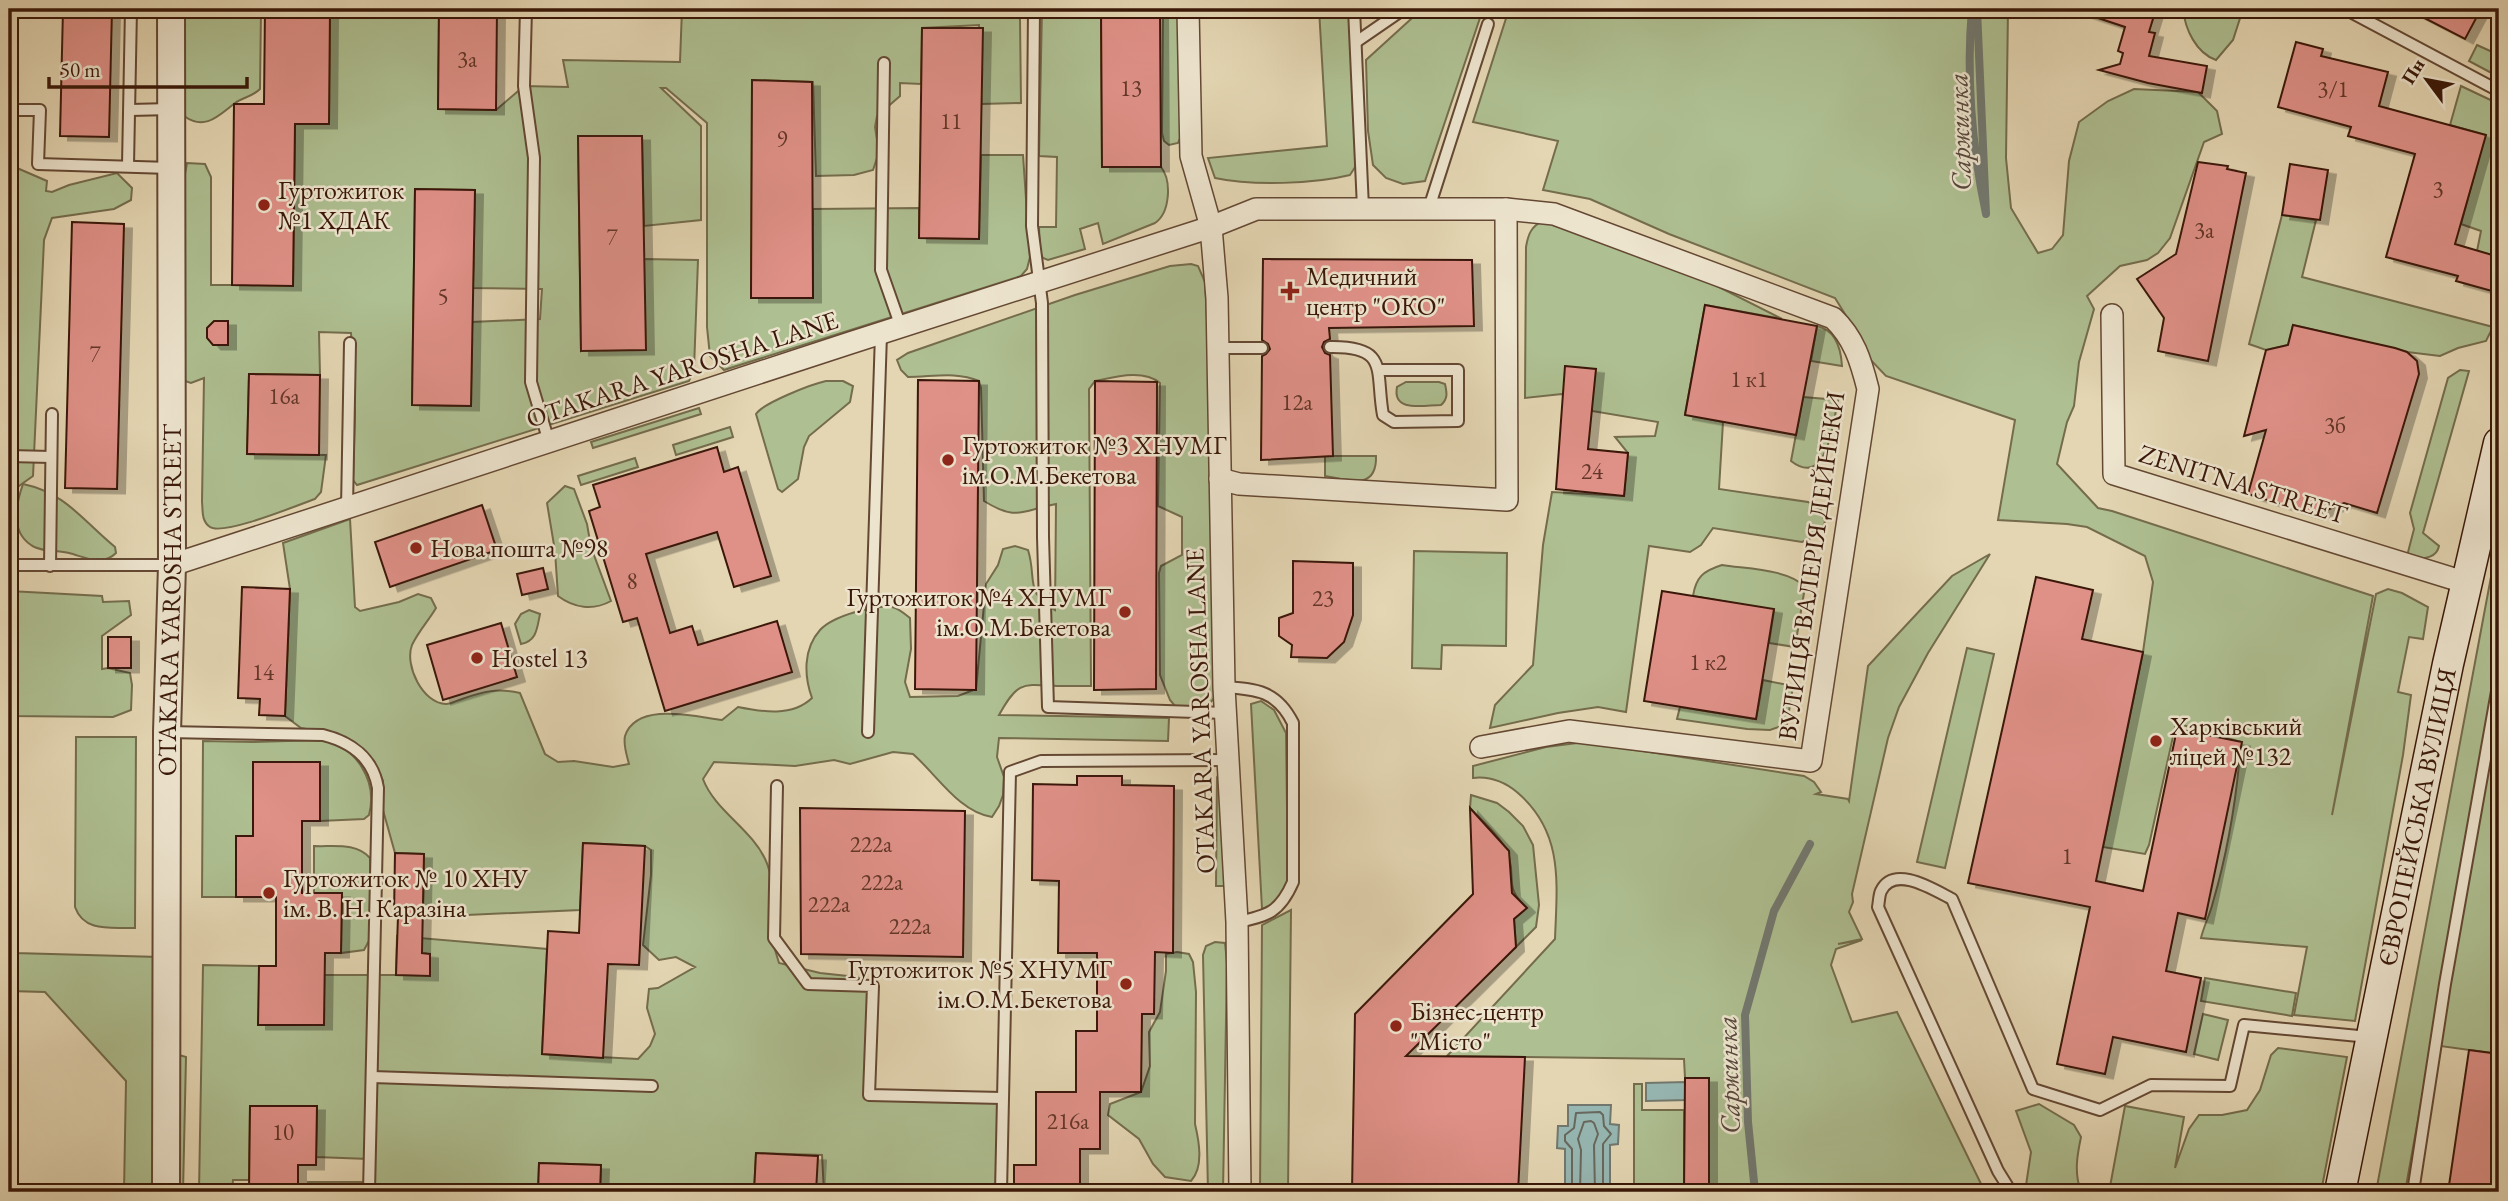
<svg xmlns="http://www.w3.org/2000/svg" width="2508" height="1201" viewBox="0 0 2508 1201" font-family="'EB Garamond',serif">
<defs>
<filter id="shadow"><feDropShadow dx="8" dy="4.5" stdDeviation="0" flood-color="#0004"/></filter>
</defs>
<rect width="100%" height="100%" fill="#e4d6b3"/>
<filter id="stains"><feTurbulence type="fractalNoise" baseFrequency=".00286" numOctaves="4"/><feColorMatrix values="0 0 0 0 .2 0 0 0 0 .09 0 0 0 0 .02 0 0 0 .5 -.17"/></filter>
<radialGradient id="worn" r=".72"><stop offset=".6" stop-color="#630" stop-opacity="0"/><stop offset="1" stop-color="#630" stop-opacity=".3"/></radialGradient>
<!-- green -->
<g fill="#aebf91" stroke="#746c4c" stroke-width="2" fill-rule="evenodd">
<path d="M178,9H261L260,89C252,97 243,97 235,103C218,116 205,131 184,116Z"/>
<path d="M330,9H439L438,109L496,110L524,86L568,87L563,60L680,62L682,9H1017L1020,20L1021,103L981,104L979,25L922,28L921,84L900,83V96L877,116L875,127L879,152L873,170L854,175L816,176L813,82L752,80L751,297L813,298V209L919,208V238L979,239L981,155H1023L1030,257L1027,269L1021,276L724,370L710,356L707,327V123L666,88H661L701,126V220L644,226L642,136L578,137L581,350L644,259L698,260L694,369L689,381L357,485L353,480L355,413L351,333L319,332L320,375L249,374L247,454L326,455L321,492L315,499C298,505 223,536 210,527C201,521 203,510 202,502L204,378L191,383L182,380L181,196L187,163L205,164L211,177V285H293L295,124H329ZM415,189L475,190L473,288L542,289L540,319L472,322L471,406L412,405Z"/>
<path d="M1042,9H1101L1102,167H1161C1172,181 1170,213 1155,223L1103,244L1098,223L1080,229L1085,249L1048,260L1043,258L1040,253L1039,227H1056L1057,157L1039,156Z"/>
<path d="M1319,9H1350L1357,164L1350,175C1314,184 1252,186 1215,178L1208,158L1327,146Z"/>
<polygon points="1422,9 1483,9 1425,181 1403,184 1386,178 1373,165 1368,131 1366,60"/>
<path d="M1509,9H2008L2006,158L2011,208L2038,253L2052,249L2063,235L2069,161L2079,122L2108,101L2134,89L2198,92L2217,111L2222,134L2204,142L2170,238L2158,253L2147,260L2120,266L2087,296L2094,309L2079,362L2074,406L2067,422L2057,464L2098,508L2112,511L2373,596L2332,815L2376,594L2388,589L2402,593L2428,607L2423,639L2409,637L2398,692L2411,695L2403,755L2355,1021L2294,1015L2307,947L2201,938C2204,925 2210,915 2213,902C2228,851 2237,795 2241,742L2176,723L2149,845L2145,854L2103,847L2143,652L2153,582L2145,556L2087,527L2067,524L1998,520L2015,420L1886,376L1864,353L1858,335L1835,298L1669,234L1590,199L1543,190L1558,141L1473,122Z"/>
<path d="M2183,9H2243L2233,40L2216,60C2196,53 2185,29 2183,9Z"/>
<polygon points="1163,14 1171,14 1181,19 1180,138 1178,143 1169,145 1164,141 1162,133"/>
<polygon points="2477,45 2499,55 2499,77 2469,61"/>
<polygon points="2461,86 2499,104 2499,257 2477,251 2481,231 2461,224 2485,135 2450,125"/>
<polygon points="9,114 16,115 17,168 47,181 46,191 52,192 69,185 117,173 132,188 131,200 114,209 52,218 44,240 33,476 9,493 9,226 17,215 17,169 9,168"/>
<polygon points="2282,215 2316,220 2302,277 2493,327 2486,341 2458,348 2440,356 2407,352 2293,325 2288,345 2266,350 2249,344"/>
<path d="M1543,221L1705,280L1782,319L1705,305L1685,414L1723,422L1719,489L1808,502L1821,510L1825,522L1820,534L1802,542L1713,528L1701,545L1690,552L1649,546L1626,712L1598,707L1558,713L1490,728L1495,705L1533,665L1543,545L1552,492L1624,496L1628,453L1615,437L1655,436L1658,422L1592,411V397L1562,394L1525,398L1526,247C1528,235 1531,226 1543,221Z"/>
<path d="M1191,264L1198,266L1205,282L1211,400L1214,698C1205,711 1195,710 1180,712L1170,700L1160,675L1159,573L1161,566L1182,555V517L1158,506L1160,383C1143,369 1115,377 1095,381L1089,389L1091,686C1080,686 1068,686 1057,686C1022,684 1018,681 999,715L1169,718L1168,741L999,738L997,757L1004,777L1003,795L999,806L992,817C959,812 937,775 913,754L893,752L850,764L834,760L795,766L714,762L703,779C715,811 752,829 766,861C776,883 769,908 771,931C772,942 776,953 779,963L820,973L857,977L873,986L869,1095L998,1097L997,1192H824L822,1155L756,1153L754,1192H600L601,1169L598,1165L543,1163L539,1165L538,1192H307L308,1182H369V1159L316,1157L317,1106H250L249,1180H233L232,1192H199L203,965L259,966V1022L324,975H396L397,936L547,949L542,1054L638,1059L650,1046L655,1034L647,1008L649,989L658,988L695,967L676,957L659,960L643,945L651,875V850L645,846L583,843L580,910L423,917L424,854L395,853L381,803L383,781L374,761L338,735L301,728L285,716L290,589L283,543L350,519L355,607L360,611L399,602L418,594L431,598L436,608C429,620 418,632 412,645C404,665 423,704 446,704C451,704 458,700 462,699C484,691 498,688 520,693L545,754L558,762L574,761L613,767L629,764C627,756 623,745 625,736C637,701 696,717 722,720L738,707C763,712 792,717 812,698C804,676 803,649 820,630C833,616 873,605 892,607C898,608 905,614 910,618L911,649L905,682L910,697L958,696L976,689L986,584L998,565L1003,549L1015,546L1028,550C1037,578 1024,593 1055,610L1056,504C1022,510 1018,522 984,501L981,388L979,381C956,371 932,377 908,377L901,370L897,360L908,353L1075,295L1170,266Z"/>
<path d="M1817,326C1836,330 1841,349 1842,366L1811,361Z"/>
<path d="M2460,370L2469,371L2423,533L2439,546C2436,561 2418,558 2406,560L2414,529L2410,513L2448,378Z"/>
<path d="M843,381L853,386L850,402L809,436L804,447L798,479L782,492L778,489L756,414C763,403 812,384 826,381C831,381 838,381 843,381Z"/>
<path d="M1406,382H1439L1445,384C1447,393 1448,399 1441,405C1424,405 1392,413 1397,387Z"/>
<path d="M1803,397L1838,400C1833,423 1827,489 1791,461Z"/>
<polygon points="699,408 701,414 593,448 591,442"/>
<polygon points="730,427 733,437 676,455 673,445"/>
<path d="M1325,456H1376C1377,491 1349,480 1325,476Z"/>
<polygon points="635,458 638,467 581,485 578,476"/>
<path d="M23,484C66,493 83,521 115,547L116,553C102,567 85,557 69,553C58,550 40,552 31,545C10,531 16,504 23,484Z"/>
<path d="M565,486L574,489L587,524L591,547L611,601C593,611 574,608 558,596L555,551L547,503Z"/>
<polygon points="2496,550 2499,550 2499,672 2405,1192 2376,1192"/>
<polygon points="1414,551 1507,553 1506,646 1442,645 1441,669 1412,668"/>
<path d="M1990,554L1928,653L1899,707L1888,738L1852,894L1853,902L1849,912L1862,939L1838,944L1862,940L1836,949L1831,965L1852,1022L1897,1012L1985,1192H1709V1078H1685L1684,1059L1447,1056L1555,939C1557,883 1564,833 1518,793C1505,782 1490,776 1473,778V766L1546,747L1585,742L1804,776L1814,782L1821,792L1816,794L1848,799L1849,801L1868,666L1952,576Z"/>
<path d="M1722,565C1746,569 1789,569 1805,587L1795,647L1769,643L1774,610L1693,596C1696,577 1703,571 1722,565Z"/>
<polygon points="9,591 102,596 103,602 129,601 131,615 102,636 102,669 108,668 130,673 132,685 131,710 113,717 9,716"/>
<path d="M529,610L540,614C537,628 537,641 521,644L515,624L521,614Z"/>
<polygon points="1967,648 1994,654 1945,868 1917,862"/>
<polygon points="1763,680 1793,686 1787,724 1770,730 1747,729 1677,719 1680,707 1756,719"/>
<path d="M1261,701L1274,710L1286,733L1288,883C1281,896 1277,905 1262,909L1251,704Z"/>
<polygon points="2499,701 2499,1054 2440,1046 2457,939"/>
<path d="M76,737H136L135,928C112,927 84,933 75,907Z"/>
<path d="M321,740C356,745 378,781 369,815L364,819L320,821V762H254L253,836H236V897H202L203,741L253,742Z"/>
<polygon points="1217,779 1226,795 1226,886 1216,886"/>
<path d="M1471,795L1497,803L1509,812L1523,826L1533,845L1539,905L1536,927L1516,947L1514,919L1526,908C1504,884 1516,884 1509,857C1504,839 1482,821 1470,808Z"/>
<path d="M314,846C333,847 356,842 370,858L371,937L364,950L341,953L342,894L314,893Z"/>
<polygon points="1291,910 1288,1192 1260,1192 1262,925"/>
<polygon points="9,931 16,931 15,953 159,957 157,1192 124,1192 126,1081 45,992 9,991"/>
<polygon points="1215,942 1225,943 1227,963 1223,1192 1208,1192 1203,955 1206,946"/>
<path d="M1177,952L1189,954L1193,962L1196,992L1195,1124C1199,1141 1204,1167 1191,1181L1165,1177L1153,1164L1139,1139L1108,1115L1110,1104L1141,1092L1150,1066L1149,1032L1160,1012L1166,971V954Z"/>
<polygon points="2205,978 2296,993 2292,1016 2201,1001"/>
<polygon points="2203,1014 2228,1020 2218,1060 2194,1054"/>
<polygon points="2278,1048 2347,1057 2321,1192 2171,1192 2171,1190 2170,1192 2109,1192 2125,1106 2184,1117 2175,1168 2189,1129 2199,1115 2222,1115 2247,1110 2260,1090 2271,1055"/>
<polygon points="179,1055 186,1057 183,1192 171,1192"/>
<polygon points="1634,1084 1642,1084 1642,1110 1684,1110 1684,1192 1634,1192"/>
<path d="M2039,1104L2074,1125L2081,1137C2077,1156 2074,1173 2081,1192H2025L2031,1152L2016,1111Z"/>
</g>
<!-- water -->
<g fill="#97b8b4" stroke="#72786f" stroke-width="2">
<polygon points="1686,1082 1687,1100 1646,1101 1646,1083"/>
<polygon points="1568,1105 1611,1105 1610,1124 1619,1125 1618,1144 1610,1145 1610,1188 1618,1188 1618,1192 1554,1192 1555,1188 1565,1188 1565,1149 1557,1148 1558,1126 1568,1126"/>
</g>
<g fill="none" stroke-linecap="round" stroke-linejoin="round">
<!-- shore -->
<g stroke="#68685e" stroke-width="2">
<polyline points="1570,1192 1572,1187 1572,1149 1565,1141 1565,1135 1574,1128 1576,1113 1600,1112 1603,1115 1604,1126 1611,1134 1603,1144 1603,1187 1605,1192"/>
<polyline points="1580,1192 1581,1150 1578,1139 1584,1122 1591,1121 1594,1123 1598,1134 1594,1145 1595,1192"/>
</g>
<!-- stream -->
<g stroke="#72786f" stroke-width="8">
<path d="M1972,9C1966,77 1972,147 1986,214L1977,9"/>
<polyline points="1755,1192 1748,1122 1745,1015 1774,911 1810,844"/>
</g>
</g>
<!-- building -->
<g fill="#df9087" stroke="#3a1808" stroke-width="2" filter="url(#shadow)">
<polygon points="63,9 112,9 109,137 60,136"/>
<polygon points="265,9 330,9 329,124 295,124 293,286 232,285 234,104 264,104"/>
<polygon points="439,9 497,9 496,110 438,109"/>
<polygon points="1101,9 1160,9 1161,167 1102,167"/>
<polygon points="2084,9 2156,9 2149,32 2155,33 2149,56 2207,66 2202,93 2148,83 2099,70 2120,64 2123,53 2118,51 2125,27 2083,13"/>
<polygon points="2407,9 2481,9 2465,39"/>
<polygon points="922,28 983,28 979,239 919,238"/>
<polygon points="2296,42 2323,49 2321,56 2388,72 2379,106 2486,135 2455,244 2499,257 2499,293 2456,281 2458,276 2386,257 2415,154 2348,136 2351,127 2278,107"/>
<polygon points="752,80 812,82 813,298 751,298"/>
<polygon points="578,136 642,136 646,350 581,351"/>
<polygon points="2198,162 2228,166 2227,169 2246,173 2208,361 2158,351 2164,318 2137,279 2176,254"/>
<polygon points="2290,164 2328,170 2320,220 2282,215"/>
<polygon points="415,189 475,190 471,406 412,405"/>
<polygon points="72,222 124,224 117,489 65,488"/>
<polygon points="1263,259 1472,260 1474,326 1329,328 1330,339 1324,342 1322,347 1325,353 1330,355 1333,456 1261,460 1262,356 1266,354 1270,349 1268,344 1262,340"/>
<polygon points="1705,305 1817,326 1796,435 1685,415"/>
<polygon points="214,321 228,321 228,345 213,345 207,338 207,328"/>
<polygon points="2293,325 2395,348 2407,352 2417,361 2419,374 2377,513 2344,503 2315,515 2248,494 2266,430 2244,436 2266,350 2288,345"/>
<polygon points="1565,366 1596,369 1588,449 1628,453 1624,496 1556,489"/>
<polygon points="249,374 320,375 319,455 247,454"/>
<polygon points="918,380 979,381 976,690 915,689"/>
<polygon points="1095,381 1157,382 1156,689 1094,690"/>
<polygon points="717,447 724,472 738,467 771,576 734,587 717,532 646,554 670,633 692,626 698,645 777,621 792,672 665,711 637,618 623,622 589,511 600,507 593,485"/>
<polygon points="482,505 497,550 390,587 375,542"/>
<polygon points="1293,561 1353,563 1353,615 1344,642 1327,658 1291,657 1292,645 1279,636 1279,618 1293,613"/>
<polygon points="543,568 548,589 522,595 517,574"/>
<polygon points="2036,577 2093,590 2082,639 2143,652 2096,881 2143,891 2177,729 2242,742 2205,919 2178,913 2166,971 2201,978 2186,1052 2113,1037 2105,1074 2057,1064 2090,907 1968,883"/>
<polygon points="242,587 290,589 285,716 259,715 260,699 238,698"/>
<polygon points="1662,591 1774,609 1756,719 1644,701"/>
<polygon points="501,623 517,677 443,700 427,645"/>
<rect x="108" y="637" width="23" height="31"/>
<polygon points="253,762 320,762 320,821 302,821 302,893 342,893 341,953 325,953 324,1025 258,1025 259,966 276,966 276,897 236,897 236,836 253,836"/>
<polygon points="1077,776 1122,776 1122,785 1174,786 1173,953 1155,952 1154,1014 1142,1014 1141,1092 1100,1092 1100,1149 1080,1149 1080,1192 1014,1192 1014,1165 1036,1165 1036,1092 1076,1092 1076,1031 1097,1031 1097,953 1058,953 1059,881 1032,880 1033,784 1077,785"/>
<polygon points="800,808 965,811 963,957 801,954"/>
<polygon points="1470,808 1509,851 1512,893 1527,908 1514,919 1516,947 1406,1056 1525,1057 1518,1192 1352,1192 1355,1014 1473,894"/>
<polygon points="583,843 645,846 639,965 608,964 603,1058 542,1054 548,931 579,933"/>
<polygon points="395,853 424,854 422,953 430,954 430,976 396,975 398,916 394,916"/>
<polygon points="2469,1050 2499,1054 2499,1192 2448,1192"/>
<polygon points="1685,1078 1709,1078 1709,1192 1684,1192"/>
<polygon points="250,1106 317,1106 316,1165 298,1165 298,1192 249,1192"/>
<polygon points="756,1153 818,1156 816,1192 754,1192"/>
<polygon points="539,1163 601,1165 600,1192 538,1192"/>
</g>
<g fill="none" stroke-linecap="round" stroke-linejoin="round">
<!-- service casing -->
<g stroke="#644833" stroke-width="14">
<g id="service">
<polyline points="526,9 524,86 534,158 531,382 549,442"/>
<polyline points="1034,9 1032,226 1042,303 1043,537 1048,707 1225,713"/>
<polyline points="1354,9 1363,208"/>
<polyline points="2345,9 2499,91"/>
<polyline points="1356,42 1404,9"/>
<polyline points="884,63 881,270 901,327"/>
<polyline points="9,110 40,110 38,164 170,168"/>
<polyline points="130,110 171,109"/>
<polyline points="128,165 131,9"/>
<polyline points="1429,208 1488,24"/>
<path d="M1330,347C1390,346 1375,371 1383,415L1394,422L1458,421V370H1378"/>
<polyline points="1218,348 1262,348"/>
<polyline points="9,456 51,457"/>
<polyline points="347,508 350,343"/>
<polyline points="2478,541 2499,545"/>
<polyline points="9,565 170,565"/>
<polyline points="50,566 52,414"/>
<path d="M1224,687C1257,689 1277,691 1293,723V882C1280,912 1268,916 1237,922"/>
<path d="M167,732L323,735C351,742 373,758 378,788L369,1192"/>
<polyline points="868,732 881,334"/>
<polyline points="777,786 774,938 808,984 873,986 869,1095 1002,1098"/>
<polyline points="372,1077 652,1086"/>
<polyline points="1001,1192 1010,772 1041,761 1227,760"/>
<path d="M2011,1192L1998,1171L1878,907C1879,902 1879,895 1881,891C1894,864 1934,890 1952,899L2033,1089L2100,1110L2151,1085L2230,1086L2244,1025L2369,1037"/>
<polyline points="2413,1192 2445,984 2499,680"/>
</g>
</g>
<!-- minor casing -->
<g stroke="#644833" stroke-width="24">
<g id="minor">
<polyline points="1188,9 1191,156 1211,227 1217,298 1224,687 1237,922 1240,1192"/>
<polyline points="2112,315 2114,474 2467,583"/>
<polyline points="172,565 850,343 1211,227 1256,209 1506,209 1507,500 1239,484 1220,479"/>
<path d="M1481,747L1569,731L1811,761L1868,389C1861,361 1854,338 1833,318L1554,214L1506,209"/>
</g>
</g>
<!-- tertiary casing -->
<g stroke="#644833" stroke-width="30">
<g id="tertiary">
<path id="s1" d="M166,1192L167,732L172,565L171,9"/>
</g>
</g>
<!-- secondary casing -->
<g stroke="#3a1808" stroke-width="33">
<g id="secondary">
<path id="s2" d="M2340,1192L2448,664L2499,443"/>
</g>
</g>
<!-- service -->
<use href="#service" stroke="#ede4ce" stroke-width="10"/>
<!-- minor -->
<use href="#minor" stroke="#ede4ce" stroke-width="21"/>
<!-- tertiary -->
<use href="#tertiary" stroke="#ede4ce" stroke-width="26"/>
<!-- secondary -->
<use href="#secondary" stroke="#ede4ce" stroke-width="30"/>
</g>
<!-- markers -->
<g fill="#8f2418" stroke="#ede4ce" stroke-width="2.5">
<circle cx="264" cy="205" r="7"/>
<path d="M1286.5 280.5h7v7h7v7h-7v7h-7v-7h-7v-7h7z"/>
<circle cx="948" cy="460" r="7"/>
<circle cx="416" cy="548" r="7"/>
<circle cx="1125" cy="612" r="7"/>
<circle cx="477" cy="658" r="7"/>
<circle cx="2156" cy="741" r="7"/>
<circle cx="269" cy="893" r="7"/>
<circle cx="1126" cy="984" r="7"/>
<circle cx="1396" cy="1026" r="7"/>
</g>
<g text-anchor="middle" stroke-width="5" stroke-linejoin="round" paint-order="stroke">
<!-- number labels -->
<g font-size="23" fill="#633628">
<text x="467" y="67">3а</text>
<text x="1131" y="96">13</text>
<text x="2333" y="97">3/1</text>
<text x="951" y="129">11</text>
<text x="782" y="147">9</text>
<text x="2438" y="197">3</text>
<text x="2204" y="238">3а</text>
<text x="612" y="245">7</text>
<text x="443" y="304">5</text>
<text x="95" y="362">7</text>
<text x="1749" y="387">1 к1</text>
<text x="284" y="404">16а</text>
<text x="1297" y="410">12а</text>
<text x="2335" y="433">3б</text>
<text x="1592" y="479">24</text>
<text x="632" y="589">8</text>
<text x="1323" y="606">23</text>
<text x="1708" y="670">1 к2</text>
<text x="263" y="680">14</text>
<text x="871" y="852">222а</text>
<text x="2067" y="864">1</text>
<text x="882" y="890">222а</text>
<text x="829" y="912">222а</text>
<text x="910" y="934">222а</text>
<text x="1068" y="1129">216а</text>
<text x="283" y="1140">10</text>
</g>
<!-- poi labels -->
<g font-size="26" fill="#3a1808" stroke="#ede4ce" text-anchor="start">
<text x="278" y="199">Гуртожиток<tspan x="278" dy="30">№1 ХДАК</tspan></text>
<text x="1306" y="285">Медичний<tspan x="1306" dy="30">центр "ОКО"</tspan></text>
<text x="962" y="454">Гуртожиток №3 ХНУМГ<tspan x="962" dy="30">ім.О.М.Бекетова</tspan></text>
<text x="430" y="557">Нова пошта №98</text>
<text x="1111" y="606" text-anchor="end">Гуртожиток №4 ХНУМГ<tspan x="1111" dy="30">ім.О.М.Бекетова</tspan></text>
<text x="491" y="667">Hostel 13</text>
<text x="2170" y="735">Харківський<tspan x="2170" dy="30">ліцей №132</tspan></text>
<text x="283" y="887">Гуртожиток № 10 ХНУ<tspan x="283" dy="30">ім. В. Н. Каразіна</tspan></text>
<text x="1112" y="978" text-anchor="end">Гуртожиток №5 ХНУМГ<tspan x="1112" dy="30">ім.О.М.Бекетова</tspan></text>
<text x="1410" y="1020">Бізнес-центр<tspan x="1410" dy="30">"Місто"</tspan></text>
</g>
<!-- street labels -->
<g font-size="26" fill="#3a1808" stroke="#ede4ce">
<text transform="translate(682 369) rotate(-18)" y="9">OTAKARA YAROSHA LANE</text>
<text transform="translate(2243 484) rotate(17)" y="9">ZENITNA STREET</text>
<text transform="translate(1811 566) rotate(-82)" y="9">ВУЛИЦЯ ВАЛЕРІЯ ДЕЙНЕКИ</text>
<text dy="9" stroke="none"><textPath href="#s1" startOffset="592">OTAKARA YAROSHA STREET</textPath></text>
<text transform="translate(1200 711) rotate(-92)" y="9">OTAKARA YAROSHA LANE</text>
<text dy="9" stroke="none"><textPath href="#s2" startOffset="383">ЄВРОПЕЙСЬКА ВУЛИЦЯ</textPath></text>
</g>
<!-- water labels -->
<g font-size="28" font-style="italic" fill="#56483c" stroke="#ede4ce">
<text transform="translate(1959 132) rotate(-92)" y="10">Саржинка</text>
<text transform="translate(1728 1075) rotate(-92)" y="10">Саржинка</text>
</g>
</g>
<!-- margin -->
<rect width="2508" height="1201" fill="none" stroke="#e4d6b3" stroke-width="35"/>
<rect x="10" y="10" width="2487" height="1180" fill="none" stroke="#3a1808" stroke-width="3.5"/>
<rect x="18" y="18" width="2473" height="1166" fill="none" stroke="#3a1808" stroke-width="2"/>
<!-- north arrow -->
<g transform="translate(2427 80) rotate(302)" stroke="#ede4ce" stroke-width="5" paint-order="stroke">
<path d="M0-5L12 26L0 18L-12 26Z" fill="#3a1808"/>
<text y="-10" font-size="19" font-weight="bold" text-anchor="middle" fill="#3a1808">Пн</text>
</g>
<!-- scale -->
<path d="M49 77v10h198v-10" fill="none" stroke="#3a1808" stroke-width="3.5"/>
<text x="60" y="77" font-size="21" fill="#3a1808" stroke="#ede4ce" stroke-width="5" paint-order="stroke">50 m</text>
<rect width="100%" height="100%" filter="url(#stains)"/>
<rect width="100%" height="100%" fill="url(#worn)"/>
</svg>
